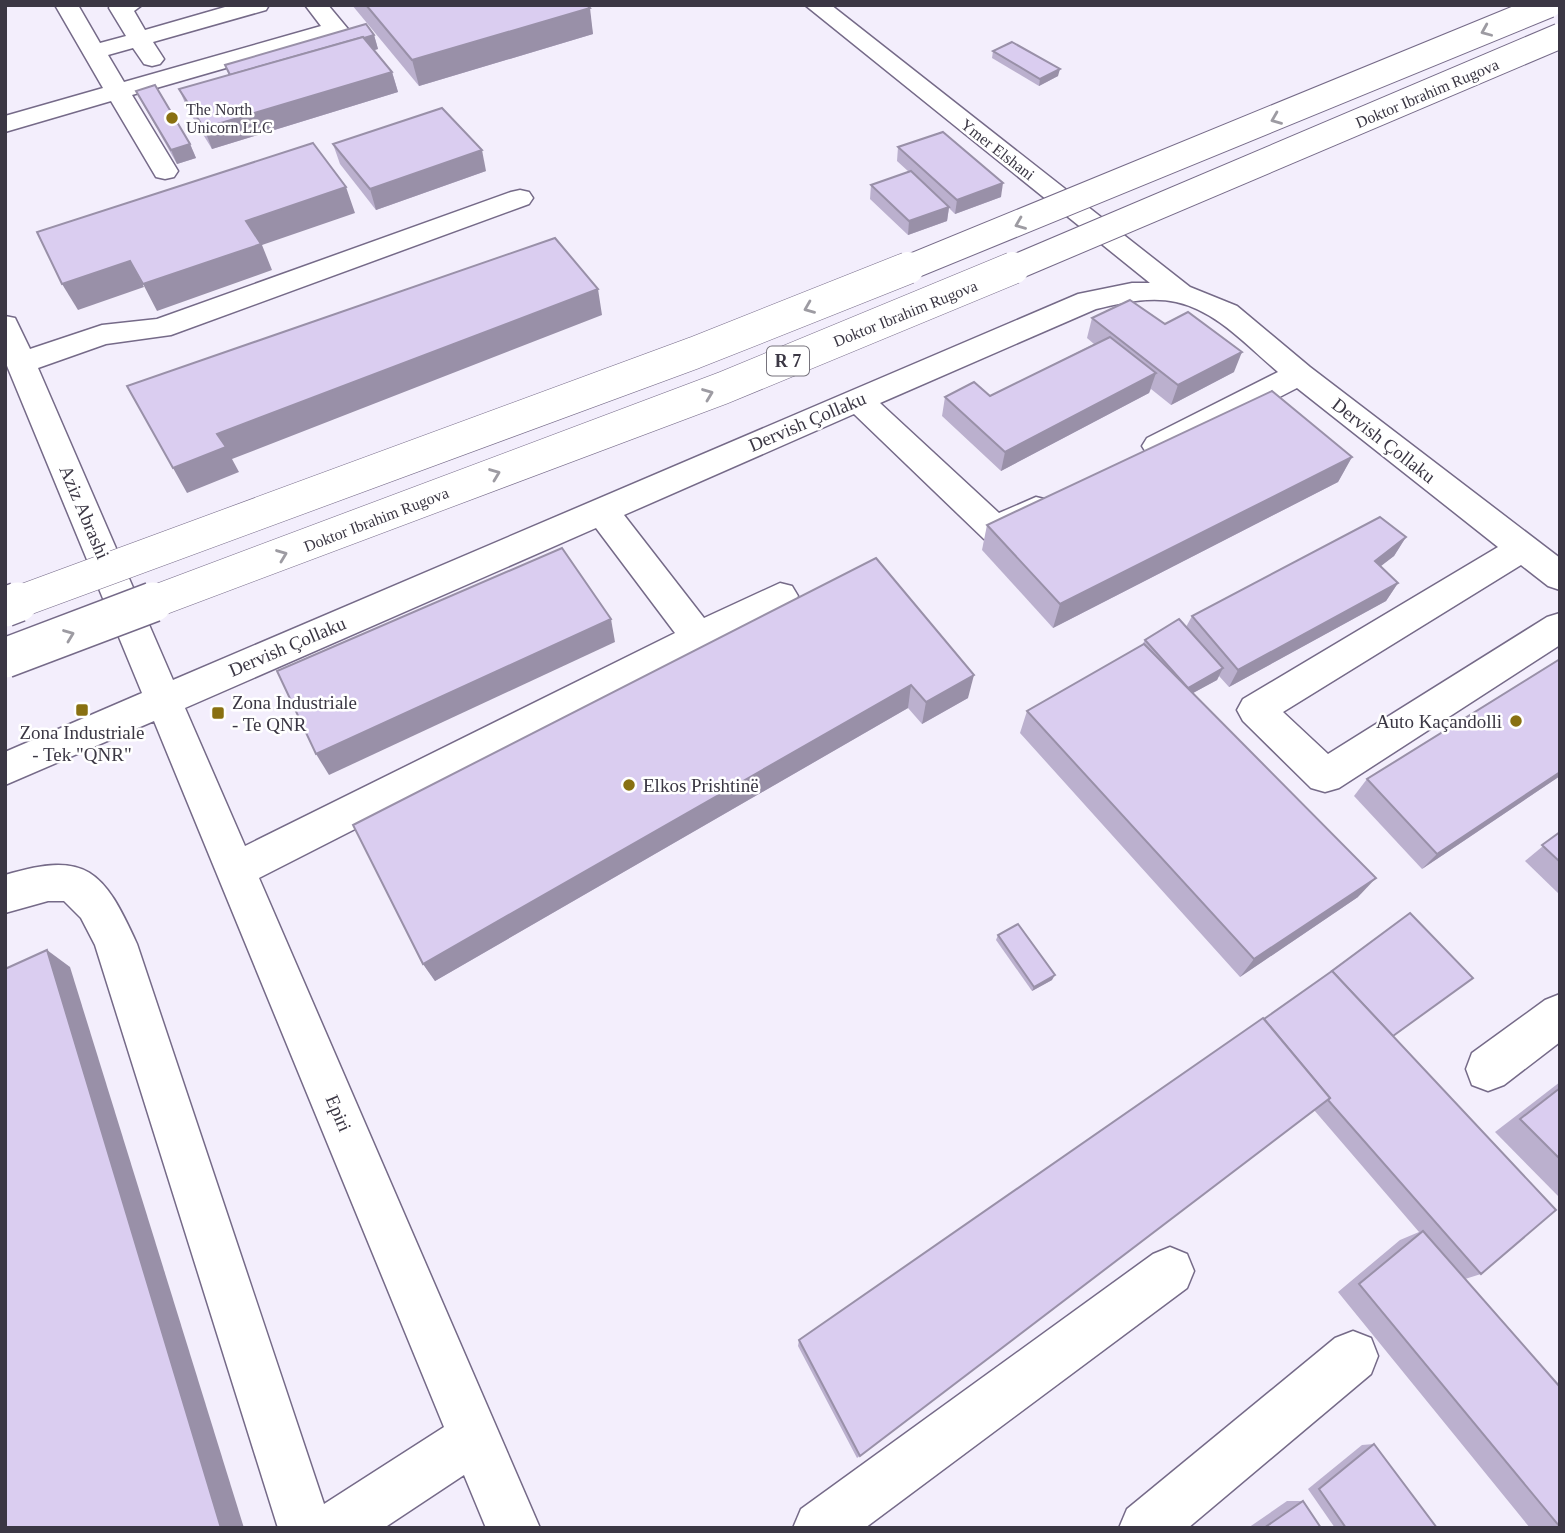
<svg xmlns="http://www.w3.org/2000/svg" width="1565" height="1533" viewBox="0 0 1565 1533" font-family="Georgia,serif">
<rect width="100%" height="100%" fill="#f3eefc"/>
<g fill="none" stroke-linecap="round" stroke-linejoin="round">
<!-- minor casing -->
<g stroke="#756a88" stroke-width="3">
<g id="minor">
<polygon points="55,5 78,5 100,43 126,36 109,8 110,5 142,5 134,11 145,30 232,5 269,5 266,10 153,42 164,59 160,64 152,66 144,64 133,48 108,55 124,82 321,26 305,5 328,5 348,29 344,34 132,95 178,171 174,177 165,179 156,177 111,101 5,132 5,116 103,88"/>
<path d="M805,5H831L1190,287L1237,306L1310,367L1560,558V590L1548,586L1521,565L1283,712L1328,754L1547,617L1560,613V645L1339,788L1325,792L1311,788L1243,721L1237,710L1243,699L1498,547L1297,388L1169,454L1158,457L1147,454L1142,446L1147,438L1278,372C1247,346 1217,311 1176,302C1150,296 1121,303 1096,309L880,403L999,513L1036,497L1048,500L1053,509C1046,520 1009,543 995,542C991,542 988,540 984,539L854,414L624,515L704,618L780,583L792,586L798,596L792,606L259,878L540,1528H486L464,1475L384,1528H278L95,945L81,918L64,901H48L5,913V875C87,850 104,871 137,944L324,1504L444,1427L154,721L5,785V752L142,693L5,361V316L15,318L30,349L102,325L157,319L511,192L520,190L529,192L533,198L529,204L171,335L106,344L38,368L173,680L1078,294L1132,283H1150ZM596,528L675,633L245,846L185,708Z"/>
<polygon points="1560,994 1560,1042 1504,1085 1488,1091 1472,1085 1466,1069 1472,1053 1545,1000"/>
<polygon points="1170,1247 1187,1254 1194,1271 1187,1288 865,1528 793,1528 801,1509 1153,1254"/>
<polygon points="1353,1331 1371,1338 1378,1356 1371,1374 1188,1528 1119,1528 1127,1509 1335,1338"/>
</g>
</g>
<!-- minor -->
<use href="#minor" fill="#fff" fill-rule="evenodd"/>
<!-- highway-bridge-far2 casing -->
<g stroke="#756a88" stroke-width="27" stroke-linecap="butt">
<g id="highway-bridge-far2">
<polyline points="903,270 1549,5"/>
<polyline points="1009,270 1560,36"/>
</g>
</g>
<!-- highway-bridge-far1 casing -->
<g stroke="#756a88" stroke-width="33" stroke-linecap="butt">
<g id="highway-bridge-far1">
<polyline points="13,604 694,353 908,268"/>
<polyline points="148,604 723,388 1013,268"/>
</g>
</g>
<!-- highway-bridge casing -->
<g stroke="#756a88" stroke-width="42" stroke-linecap="butt">
<g id="highway-bridge">
<polyline points="5,607 18,602"/>
<polyline points="5,658 153,602"/>
</g>
</g>
<!-- highway-bridge-far2 -->
<use href="#highway-bridge-far2" stroke="#fff" stroke-width="25"/>
<!-- highway-bridge-far1 -->
<use href="#highway-bridge-far1" stroke="#fff" stroke-width="32"/>
<!-- highway-bridge -->
<use href="#highway-bridge" stroke="#fff" stroke-width="39"/>
</g>
<!-- wall -->
<g fill="#bbb0ce">
<polygon points="352,5 587,5 593,34 419,86"/>
<polygon points="374,35 378,49 374,50 392,72 398,92 212,149 188,110 179,89 229,75 225,65"/>
<polygon points="993,51 1058,76 1039,86 992,58"/>
<polygon points="136,91 190,144 196,158 177,164 143,104"/>
<polygon points="333,144 486,171 376,210 340,164"/>
<polygon points="898,147 1001,197 955,214 949,208 947,221 908,235 870,199 871,185 909,172 897,161"/>
<polygon points="1092,318 1234,372 1171,405 1151,389 1149,393 1001,471 942,416 945,397 990,396 1094,344 1087,338"/>
<polygon points="1352,457 1338,482 1053,628 982,550 987,525"/>
<polygon points="1406,537 1394,556 1380,566 1398,583 1386,601 1229,687 1219,676 1217,680 1193,693 1358,897 1240,977 1020,733 1027,711 1142,645 1145,640 1186,627 1192,616"/>
<polygon points="876,558 968,698 922,724 908,708 435,981 423,964"/>
<polygon points="1560,659 1560,776 1422,869 1354,796 1367,779"/>
<polygon points="1560,832 1560,895 1525,861"/>
<polygon points="998,935 1052,980 1032,991 996,940"/>
<polygon points="1393,1036 1481,1274 1465,1279 1560,1387 1560,1528 1530,1528 1338,1292 1400,1240 1419,1232 1314,1110 857,1458 798,1346 799,1340"/>
<polygon points="1560,1082 1560,1198 1495,1132"/>
<polygon points="1374,1444 1437,1528 1335,1528 1308,1489 1362,1445"/>
<polygon points="1287,1501 1303,1501 1321,1528 1248,1528"/>
</g>
<!-- shaded-wall -->
<g fill="#9990a8">
<polygon points="590,8 593,34 419,86 412,60"/>
<polygon points="374,35 378,49 237,92 231,78"/>
<polygon points="1060,69 1058,76 1039,86 1040,79"/>
<polygon points="392,72 398,92 212,149 204,128"/>
<polygon points="190,144 196,158 177,164 171,150"/>
<polygon points="482,150 486,171 376,210 370,189"/>
<polygon points="1003,183 1001,197 955,214 957,200"/>
<polygon points="346,187 355,213 262,245 272,270 157,311 143,284 246,221"/>
<polygon points="949,207 947,221 908,235 909,221"/>
<polygon points="130,261 144,287 78,310 62,284"/>
<polygon points="598,289 602,315 232,459 239,472 187,493 173,468 217,434"/>
<polygon points="1242,352 1234,372 1171,405 1178,385"/>
<polygon points="1156,373 1149,393 1001,471 1005,452"/>
<polygon points="1352,457 1338,482 1053,628 1060,604"/>
<polygon points="1406,537 1394,556 1363,580 1375,561"/>
<polygon points="1398,583 1386,601 1229,687 1238,670"/>
<polygon points="611,619 615,642 329,775 316,754"/>
<polygon points="1223,668 1217,680 1182,699 1188,688"/>
<polygon points="974,675 968,698 922,724 926,702"/>
<polygon points="911,685 908,708 435,981 423,964"/>
<polygon points="1560,772 1560,776 1422,869 1437,854"/>
<polygon points="1376,878 1358,897 1240,977 1254,959"/>
<polygon points="47,950 70,967 244,1528 221,1528"/>
<polygon points="1055,975 1052,980 1032,991 1034,987"/>
</g>
<!-- building -->
<g fill="#dacdf0" stroke="#9990a8" stroke-width="2">
<polygon points="366,5 587,5 590,8 412,60"/>
<polygon points="366,24 374,35 364,38 363,37 230,75 225,65"/>
<polygon points="363,37 392,72 204,128 179,89"/>
<polygon points="1012,42 1060,69 1040,79 993,51"/>
<polygon points="155,85 190,144 171,150 136,91"/>
<polygon points="442,108 482,150 370,189 333,144"/>
<polygon points="943,132 1003,183 957,200 898,147"/>
<polygon points="313,143 346,187 246,221 261,244 143,284 130,261 62,284 37,232"/>
<polygon points="911,171 949,207 909,221 871,185"/>
<polygon points="555,238 598,289 217,434 226,447 173,468 127,386"/>
<polygon points="1130,300 1165,324 1188,312 1242,352 1178,385 1092,318"/>
<polygon points="1110,337 1156,373 1005,452 945,397 974,382 990,396"/>
<polygon points="1272,391 1352,457 1060,604 987,525"/>
<polygon points="1380,517 1406,537 1375,561 1398,583 1238,670 1192,616"/>
<polygon points="562,548 611,619 316,754 277,671"/>
<polygon points="876,558 974,675 926,702 911,685 423,964 353,825"/>
<polygon points="1179,619 1223,668 1188,688 1145,640"/>
<polygon points="1144,644 1376,878 1254,959 1027,711"/>
<polygon points="1560,659 1560,772 1437,854 1367,779"/>
<polygon points="1560,832 1560,862 1542,845"/>
<polygon points="1410,913 1473,978 1393,1036 1332,971"/>
<polygon points="1018,924 1055,975 1034,987 998,935"/>
<polygon points="47,950 221,1528 5,1528 5,969"/>
<polygon points="1332,971 1556,1210 1481,1274 1328,1100 1330,1098 1264,1019"/>
<polygon points="1263,1018 1330,1098 860,1456 799,1340"/>
<polygon points="1560,1088 1560,1159 1520,1119"/>
<polygon points="1423,1231 1560,1387 1560,1527 1359,1284"/>
<polygon points="1374,1444 1437,1528 1346,1528 1319,1489"/>
<polygon points="1303,1501 1321,1528 1264,1528"/>
</g>
<!-- one-way arrows -->
<defs><path id="oneway-chevron" d="M-2-3.5L2.5 0L-2 3.5" fill="none" stroke-width="1.6" stroke-linecap="round" stroke-linejoin="round" transform="scale(1.75)"/></defs>
<g stroke="#9d9ba2">
<use href="#oneway-chevron" transform="translate(1486 31) rotate(157)"/>
<use href="#oneway-chevron" transform="translate(1276 119) rotate(158)"/>
<use href="#oneway-chevron" transform="translate(1020 224) rotate(158)"/>
<use href="#oneway-chevron" transform="translate(809 308) rotate(158)"/>
<use href="#oneway-chevron" transform="translate(708 394) rotate(-21)"/>
<use href="#oneway-chevron" transform="translate(495 474) rotate(-21)"/>
<use href="#oneway-chevron" transform="translate(282 555) rotate(-21)"/>
<use href="#oneway-chevron" transform="translate(69 635) rotate(-21)"/>
</g>
<!-- markers -->
<g fill="#897011" stroke="#fff" stroke-width="2.5">
<circle cx="172" cy="118" r="7"/>
<rect x="75" y="703" width="14" height="14" rx="3.5"/>
<rect x="211" y="706" width="14" height="14" rx="3.5"/>
<circle cx="1516" cy="721" r="7"/>
<circle cx="629" cy="785" r="7"/>
</g>
<g text-anchor="middle" stroke-width="5" stroke-linejoin="round" paint-order="stroke">
<!-- far-street labels -->
<g font-size="16" fill="#3b3744" stroke="#fff">
<text transform="translate(1427 93) rotate(-23)" y="6">Doktor Ibrahim Rugova</text>
<text transform="translate(998 149) rotate(38)" y="6">Ymer Elshani</text>
<text transform="translate(905 313) rotate(-22)" y="6">Doktor Ibrahim Rugova</text>
<text transform="translate(376 519) rotate(-21)" y="6">Doktor Ibrahim Rugova</text>
</g>
<!-- far-poi labels -->
<g font-size="16" fill="#3b3744" stroke="#fff" text-anchor="start">
<text x="186" y="115">The North<tspan x="186" dy="18">Unicorn LLC</tspan></text>
</g>
<!-- shield labels -->
<rect fill="#fff" stroke="#76737c" stroke-width="2" x="767" y="346.5" width="42" height="29" rx="5"/>
<g font-size="18" font-weight="bold" fill="#3b3744">
<text x="788" y="367">R 7</text>
</g>
<!-- street labels -->
<g font-size="19" fill="#3b3744" stroke="#fff">
<text transform="translate(807 421) rotate(-23)" y="7">Dervish Çollaku</text>
<text transform="translate(1384 440) rotate(38)" y="7">Dervish Çollaku</text>
<text transform="translate(85 512) rotate(67)" y="7">Aziz Abrashi</text>
<text transform="translate(287 646) rotate(-23)" y="7">Dervish Çollaku</text>
<text transform="translate(339 1113) rotate(67)" y="7">Epiri</text>
</g>
<!-- poi labels -->
<g font-size="19" fill="#3b3744" stroke="#fff" text-anchor="start">
<text x="232" y="709">Zona Industriale<tspan x="232" dy="22">- Te QNR</tspan></text>
<text x="1502" y="728" text-anchor="end">Auto Kaçandolli</text>
<text x="82" y="739" text-anchor="middle">Zona Industriale<tspan x="82" dy="22">- Tek "QNR"</tspan></text>
<text x="643" y="792">Elkos Prishtinë</text>
</g>
</g>
<!-- border -->
<rect width="1565" height="1533" fill="none" stroke="#3b3744" stroke-width="14"/>
</svg>
